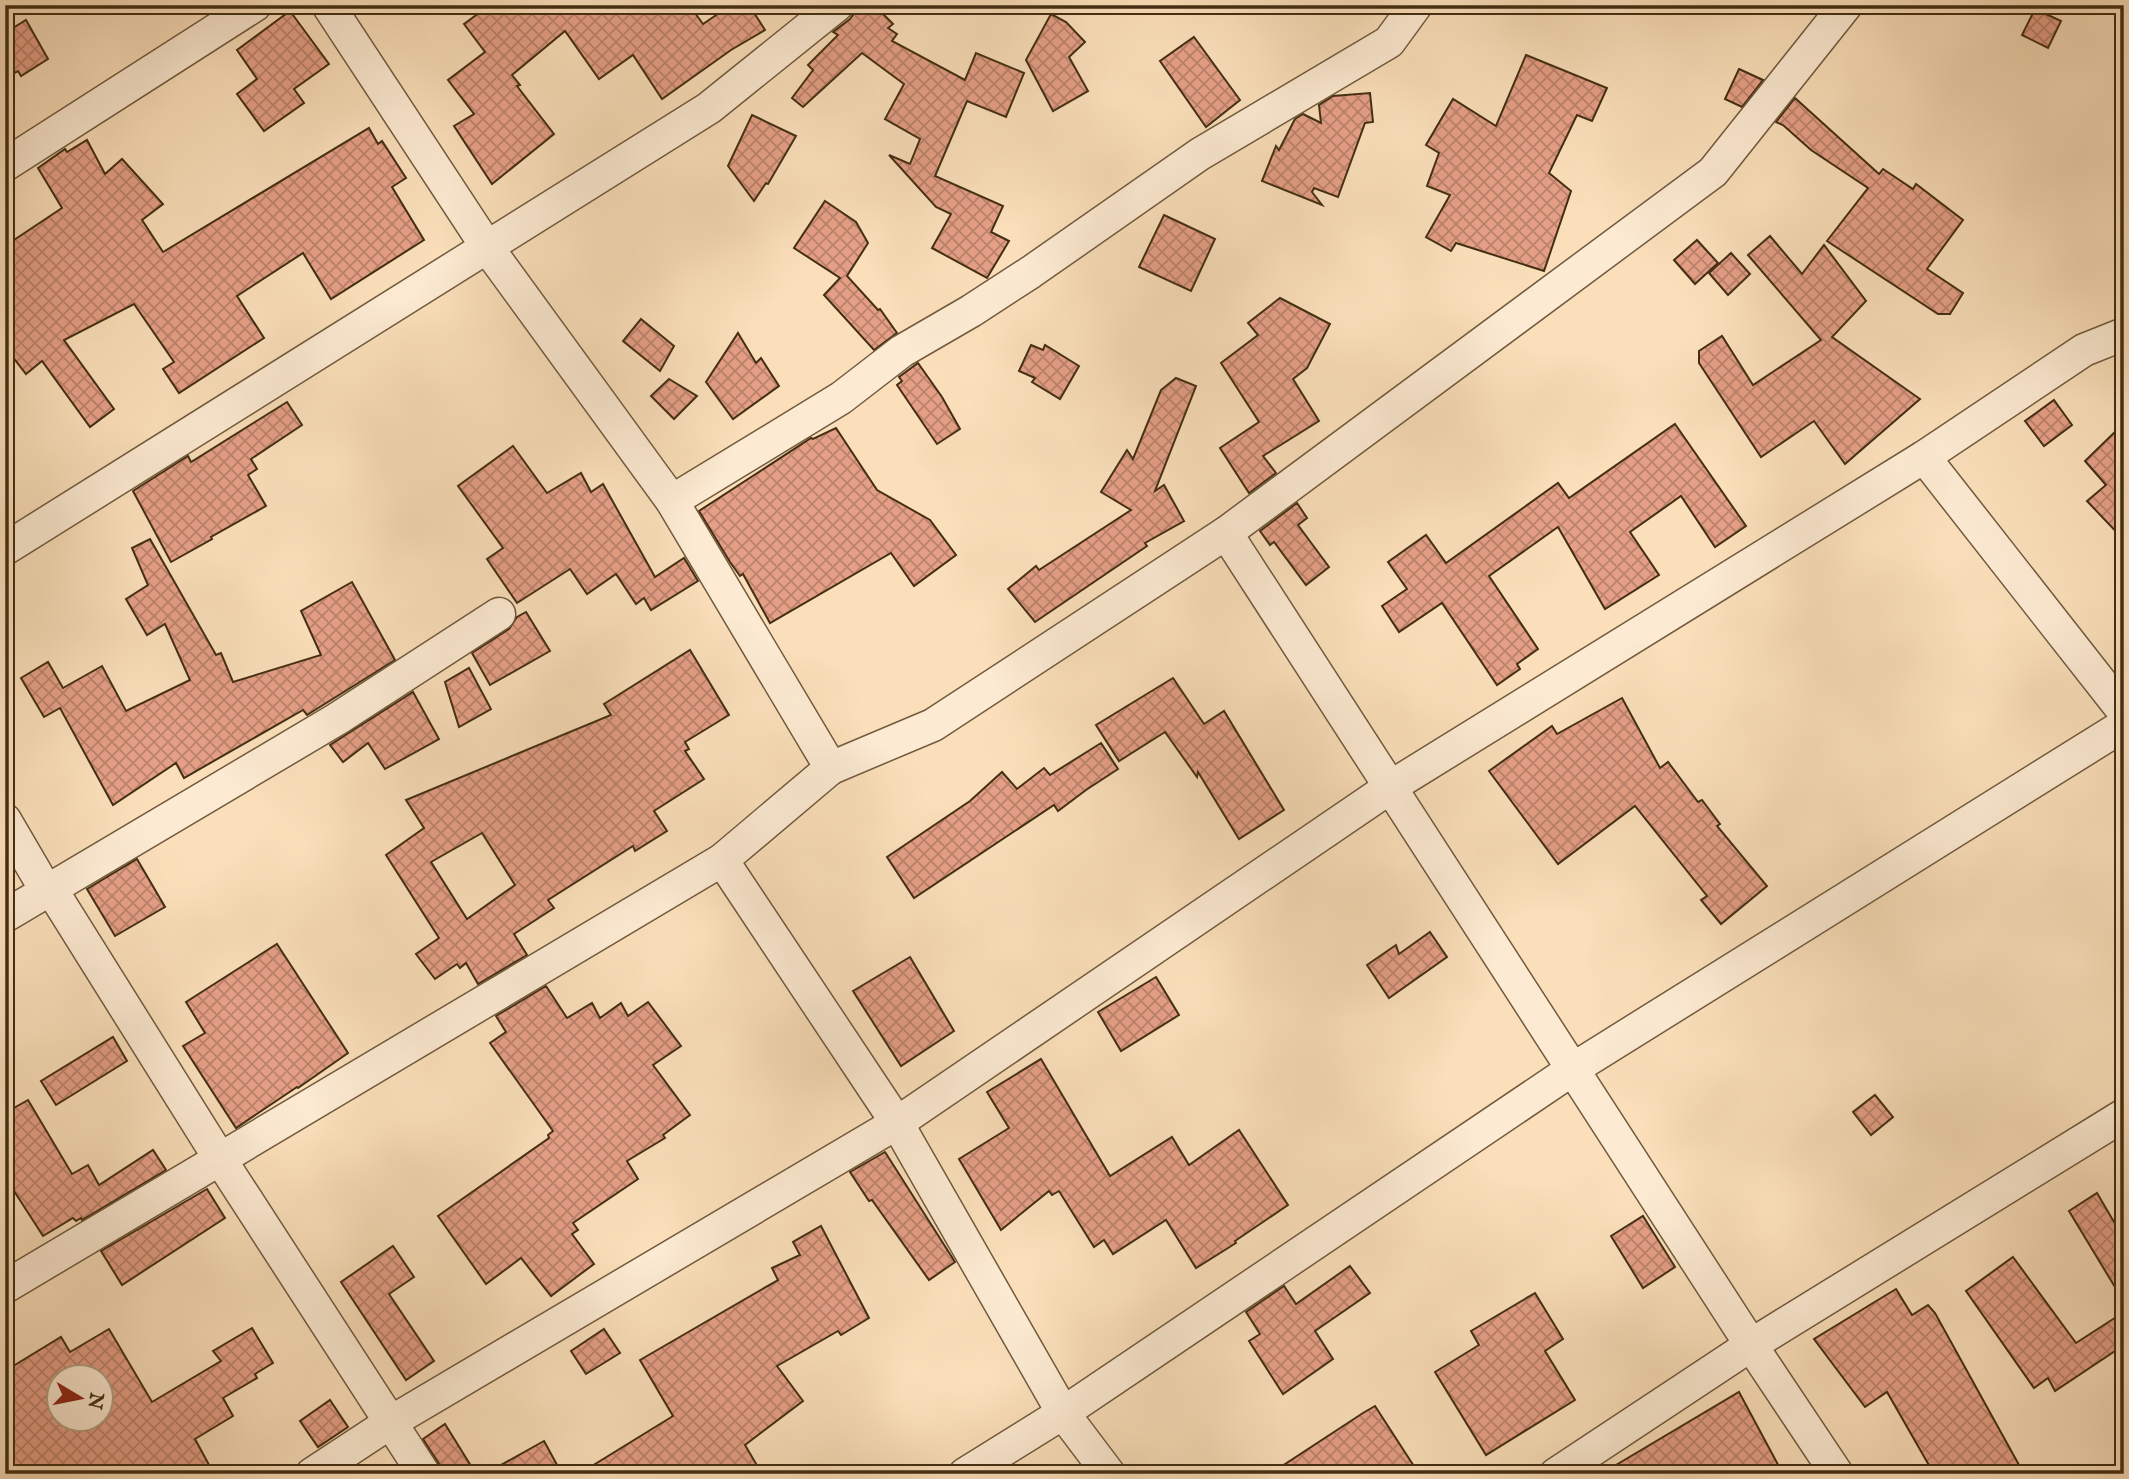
<svg xmlns="http://www.w3.org/2000/svg" width="2129" height="1479" viewBox="0 0 2129 1479" font-family="'IM FELL English',serif">
<defs>
<pattern id="building-cross-hatch" width="8" height="8" patternUnits="userSpaceOnUse" patternTransform="scale(1.75)"><rect width="8" height="8" fill="#e59f86"/><path d="M0 0l8 8M0 8l8-8" fill="none" stroke="#bb826c"/></pattern>
</defs>
<rect width="100%" height="100%" fill="#fadfba"/>
<filter id="stains"><feTurbulence type="fractalNoise" baseFrequency=".00286" numOctaves="4"/><feColorMatrix values="0 0 0 0 .2 0 0 0 0 .09 0 0 0 0 .02 0 0 0 .5 -.17"/></filter>
<radialGradient id="worn" r=".72"><stop offset=".6" stop-color="#630" stop-opacity="0"/><stop offset="1" stop-color="#630" stop-opacity=".3"/></radialGradient>
<!-- building -->
<g fill="url(#building-cross-hatch)" stroke="#432e13" stroke-width="2" fill-rule="evenodd">
<polygon points="490,5 689,5 703,24 731,5 749,5 765,30 731,50 662,99 633,55 599,79 565,31 512,75 520,85 517,86 554,134 492,184 454,126 474,114 448,80 485,52 464,24"/>
<polygon points="874,5 893,24 888,28 897,34 892,41 965,80 976,53 1024,73 1006,117 967,101 935,176 1003,206 991,232 1009,241 987,278 932,248 951,214 936,207 889,155 910,164 920,139 885,119 904,84 862,53 803,107 792,98 813,70 808,65 838,35 833,32 850,19 859,6 866,12"/>
<polygon points="2035,9 2061,21 2048,48 2022,35"/>
<polygon points="290,11 329,64 294,89 304,103 264,131 237,94 257,79 237,50"/>
<polygon points="1051,14 1066,22 1085,42 1069,57 1088,91 1053,111 1026,60"/>
<polygon points="26,20 48,59 21,76 18,71 5,78 5,33"/>
<polygon points="1194,37 1240,100 1206,127 1160,61"/>
<polygon points="1526,55 1607,88 1592,121 1577,115 1549,173 1571,191 1544,271 1456,243 1451,251 1426,237 1450,195 1427,186 1439,153 1426,145 1453,99 1496,126"/>
<polygon points="1739,69 1763,80 1742,107 1725,99"/>
<polygon points="1370,93 1373,122 1365,123 1338,197 1314,188 1312,192 1322,205 1262,181 1276,146 1279,150 1295,119 1303,114 1321,123 1319,105 1333,96"/>
<polygon points="1795,98 1879,174 1883,169 1913,189 1916,184 1963,220 1927,269 1963,293 1950,314 1938,314 1827,241 1868,188 1811,150 1783,125 1776,122"/>
<polygon points="752,115 796,136 768,184 766,183 754,201 728,166"/>
<polygon points="369,128 378,144 382,141 406,178 392,187 424,240 331,299 303,253 237,296 264,338 179,393 163,369 174,362 134,304 64,340 114,409 90,427 42,361 26,374 5,347 5,246 62,208 38,168 65,149 67,152 87,140 105,174 122,159 163,204 142,220 163,252"/>
<polygon points="825,201 856,222 868,243 847,276 878,310 880,309 897,333 874,350 824,295 840,278 794,248"/>
<polygon points="1164,215 1215,239 1191,291 1139,267"/>
<polygon points="1770,236 1802,274 1824,245 1866,301 1832,337 1920,399 1845,464 1814,421 1761,457 1699,363 1699,351 1722,336 1753,385 1821,340 1748,255"/>
<polygon points="1697,240 1718,263 1695,284 1674,260"/>
<polygon points="1731,253 1750,274 1728,295 1709,273"/>
<polygon points="1280,298 1330,324 1307,368 1293,379 1319,421 1263,456 1276,473 1249,493 1220,448 1259,422 1221,363 1258,335 1248,323"/>
<polygon points="641,319 674,346 660,371 623,341"/>
<polygon points="738,333 756,363 761,358 779,386 733,419 706,382"/>
<polygon points="1031,345 1043,350 1045,345 1079,366 1060,399 1032,382 1035,378 1019,371"/>
<polygon points="918,363 942,397 960,429 937,444 897,385 902,381 899,377"/>
<polygon points="1176,378 1196,386 1155,491 1164,485 1184,521 1145,543 1147,546 1035,622 1008,589 1036,566 1039,570 1131,510 1101,492 1127,450 1133,459 1161,390"/>
<polygon points="669,379 697,396 674,419 651,396"/>
<polygon points="2054,400 2072,425 2044,446 2025,421"/>
<polygon points="287,402 302,425 251,459 257,469 248,475 266,506 211,537 212,539 171,562 133,491 188,456 191,462"/>
<polygon points="2124,423 2124,540 2087,501 2106,485 2085,461"/>
<polygon points="1675,424 1746,526 1715,547 1681,496 1630,532 1659,575 1605,609 1558,527 1489,576 1538,649 1517,664 1520,669 1497,685 1442,603 1399,632 1382,606 1407,589 1388,562 1426,535 1446,563 1558,483 1569,498"/>
<polygon points="836,428 877,490 930,520 956,555 914,586 891,553 770,623 743,574 740,576 730,562 699,511 811,438 813,439"/>
<polygon points="513,446 547,493 581,473 591,492 603,484 655,577 684,558 698,581 651,610 644,598 636,604 616,574 587,594 570,569 517,603 487,559 503,548 458,486"/>
<polygon points="1297,503 1307,518 1298,525 1329,567 1306,585 1274,542 1270,545 1260,531"/>
<polygon points="150,539 216,655 221,653 233,682 321,655 301,611 352,582 395,660 307,715 303,710 184,778 176,763 113,805 60,708 44,717 21,678 48,662 63,688 102,666 126,711 190,680 165,624 147,635 126,599 148,585 132,548"/>
<polygon points="526,612 550,651 490,685 472,653 509,629 517,617"/>
<path d="M690,650L729,715L685,742L689,749L685,751L704,779L654,811L667,831L635,851L633,846L548,900L554,908L514,934L527,955L478,984L466,963L460,968L457,964L435,979L416,954L439,938L386,855L424,828L406,800L611,715L604,704ZM482,833L515,885L467,919L431,862Z"/>
<polygon points="469,668 491,709 459,727 445,682"/>
<polygon points="1173,678 1204,724 1224,711 1284,810 1239,839 1198,772 1197,777 1165,732 1119,761 1096,725"/>
<polygon points="413,692 439,739 385,769 368,743 343,762 330,745"/>
<polygon points="1622,698 1660,768 1668,762 1698,802 1702,800 1720,824 1717,826 1767,886 1721,924 1701,900 1707,896 1635,806 1558,864 1489,771 1552,726 1557,734"/>
<polygon points="1101,743 1118,769 1086,790 1058,811 1054,805 914,898 887,857 970,801 1002,772 1017,789 1044,768 1050,775"/>
<polygon points="137,859 165,907 115,936 87,889"/>
<polygon points="1430,932 1447,957 1389,998 1367,965 1396,945 1399,954"/>
<polygon points="277,944 348,1053 298,1088 297,1087 236,1128 183,1046 205,1033 186,1002"/>
<polygon points="910,957 954,1031 901,1066 853,991"/>
<polygon points="1156,977 1179,1015 1121,1051 1098,1012"/>
<polygon points="546,986 567,1018 592,1003 600,1018 621,1003 628,1016 648,1002 681,1046 653,1065 690,1115 663,1135 665,1138 627,1161 638,1179 573,1223 578,1230 572,1234 594,1264 551,1296 521,1258 486,1284 438,1216 549,1138 548,1135 553,1131 490,1043 506,1032 496,1016"/>
<polygon points="113,1037 127,1061 56,1105 41,1081"/>
<polygon points="1041,1059 1110,1176 1172,1137 1189,1165 1239,1130 1288,1205 1235,1241 1236,1243 1196,1268 1166,1220 1113,1254 1104,1240 1094,1247 1059,1191 1052,1195 1049,1191 1001,1230 959,1159 1009,1128 987,1092"/>
<polygon points="1875,1095 1893,1117 1871,1135 1853,1112"/>
<polygon points="28,1100 72,1174 88,1165 99,1185 153,1150 166,1170 82,1220 81,1218 76,1221 73,1218 43,1236 5,1177 5,1113"/>
<polygon points="885,1152 955,1262 929,1280 872,1200 869,1201 850,1172"/>
<polygon points="207,1189 225,1218 122,1285 101,1251"/>
<polygon points="2097,1193 2124,1239 2124,1302 2069,1211"/>
<polygon points="1643,1216 1675,1267 1643,1288 1611,1236"/>
<polygon points="821,1226 869,1318 841,1335 838,1331 777,1366 803,1401 745,1445 762,1474 579,1474 673,1416 640,1360 778,1280 772,1268 800,1255 793,1242"/>
<polygon points="393,1246 414,1277 389,1294 434,1361 406,1380 341,1282"/>
<polygon points="2013,1257 2076,1343 2124,1312 2124,1345 2055,1391 2048,1378 2034,1388 1966,1291"/>
<polygon points="1350,1266 1370,1293 1315,1331 1333,1359 1283,1394 1249,1341 1260,1334 1246,1312 1284,1286 1296,1304"/>
<polygon points="1896,1289 1912,1315 1928,1305 1935,1313 2024,1474 1934,1474 1887,1392 1865,1407 1814,1339"/>
<polygon points="1535,1293 1563,1339 1545,1351 1575,1400 1486,1455 1435,1372 1479,1345 1471,1331"/>
<path d="M252,1328L273,1363L255,1374L257,1378L223,1398L233,1416L195,1439L214,1474H5V1371L61,1337L70,1352L109,1329L152,1402L221,1361L213,1351ZM60,1377H102V1419H60Z"/>
<polygon points="604,1329 620,1353 586,1374 571,1351"/>
<polygon points="1739,1392 1783,1474 1601,1474"/>
<polygon points="330,1400 348,1427 318,1447 300,1421"/>
<polygon points="1375,1406 1419,1474 1270,1474 1363,1413"/>
<polygon points="445,1424 476,1474 442,1474 439,1464 423,1439"/>
<polygon points="544,1441 562,1474 485,1474"/>
</g>
<g fill="none" stroke-linecap="round" stroke-linejoin="round">
<!-- minor casing -->
<g stroke="#715a3d" stroke-width="35">
<g id="minor">
<polyline points="5,165 255,5"/>
<polyline points="1924,457 2124,712"/>
<polyline points="672,501 841,398 902,351 971,311 1031,272 1200,154 1389,42 1416,5"/>
<polyline points="1226,533 1751,1345 1837,1474"/>
<polyline points="5,549 709,108 837,5"/>
<polyline points="831,768 933,725 1226,533 1713,172 1846,5"/>
<polyline points="5,820 43,885 51,889 220,1159 424,1474"/>
<polyline points="722,860 897,1123 1063,1413 1109,1474"/>
<polyline points="5,916 337,719 499,614"/>
<polyline points="5,1287 722,860 831,768 672,501 487,247 328,5"/>
<polyline points="312,1474 391,1422 897,1123 1392,786 1924,457 2084,350 2124,334"/>
<polyline points="965,1474 1063,1413 1573,1069 2124,725"/>
<polyline points="1556,1474 1751,1345 2124,1115"/>
</g>
</g>
<!-- minor -->
<use href="#minor" stroke="#fcead2" stroke-width="32"/>
</g>
<!-- margin -->
<rect width="2129" height="1479" fill="none" stroke="#fadfba" stroke-width="28"/>
<rect x="7" y="7" width="2115" height="1465" fill="none" stroke="#432e13" stroke-width="3.5"/>
<rect x="14" y="14" width="2101" height="1451" fill="none" stroke="#432e13" stroke-width="2"/>
<!-- north arrow -->
<g transform="translate(80 1398) rotate(100)"><circle r="33" fill="#fcead2" stroke="#b29f86" stroke-width="2"/>
<path d="M0-5L12 26L0 18L-12 26Z" fill="#8f2418"/>
<text y="-10" font-size="19" font-weight="bold" text-anchor="middle" fill="#432e13">N</text>
</g>
<rect width="100%" height="100%" filter="url(#stains)"/>
<rect width="100%" height="100%" fill="url(#worn)"/>
</svg>
